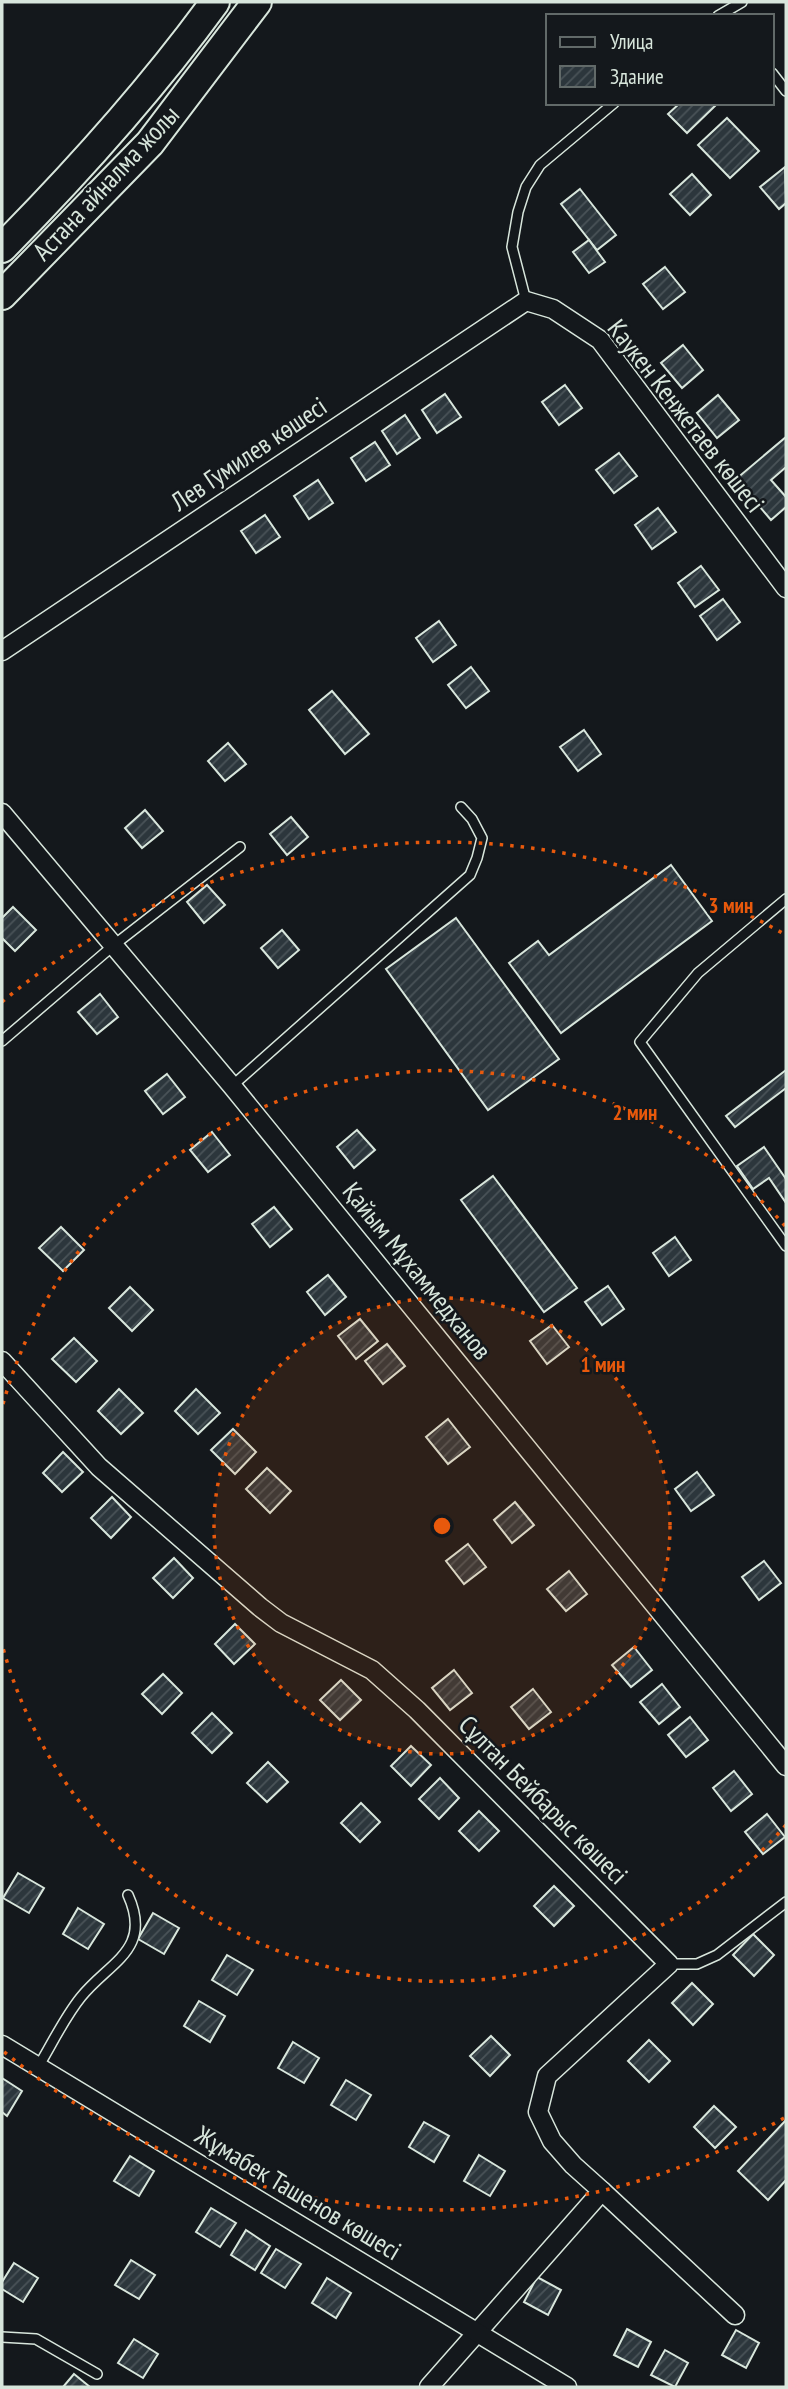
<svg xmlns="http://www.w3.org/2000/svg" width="788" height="2389" viewBox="0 0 788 2389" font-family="'PT Sans Narrow',sans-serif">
<defs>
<pattern id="building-hatch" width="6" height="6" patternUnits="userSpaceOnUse" patternTransform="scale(1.75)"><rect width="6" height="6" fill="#2c363c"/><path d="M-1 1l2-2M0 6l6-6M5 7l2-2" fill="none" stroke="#4a5358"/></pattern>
</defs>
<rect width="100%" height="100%" fill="#14181c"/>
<!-- building -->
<g fill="url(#building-hatch)" stroke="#d8e6dc" stroke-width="2">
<polygon points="680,103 714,103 716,105 687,133 668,114"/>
<polygon points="727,118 759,151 730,178 698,145"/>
<polygon points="785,167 786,203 779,209 760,187"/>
<polygon points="692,174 711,195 690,215 670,194"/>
<polygon points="580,189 616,235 597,250 561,204"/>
<polygon points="589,240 605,262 589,273 573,252"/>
<polygon points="665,267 685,292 663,309 643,284"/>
<polygon points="683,345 703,370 682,388 661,363"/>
<polygon points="565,385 582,408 559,425 542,402"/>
<polygon points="445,394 461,417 437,433 422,410"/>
<polygon points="718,395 739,420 717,438 697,413"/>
<polygon points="405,415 420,438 397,454 382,431"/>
<polygon points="786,437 786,467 771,480 786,497 786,507 771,520 736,479"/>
<polygon points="375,442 390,465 366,481 351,458"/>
<polygon points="619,453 637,476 614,493 596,470"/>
<polygon points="318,480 333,503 309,519 294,496"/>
<polygon points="658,508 676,532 652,549 635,525"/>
<polygon points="265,515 280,537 256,553 241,531"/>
<polygon points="701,566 719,590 695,607 678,583"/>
<polygon points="723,599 740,622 717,640 700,616"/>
<polygon points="439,621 456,645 433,662 416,638"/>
<polygon points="471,667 489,691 466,708 448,685"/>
<polygon points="332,691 369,734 345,754 309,710"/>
<polygon points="584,730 601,754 578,771 560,747"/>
<polygon points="228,743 246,764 225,781 208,761"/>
<polygon points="145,810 163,831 142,848 125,828"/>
<polygon points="291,817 308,837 287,855 270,834"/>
<polygon points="671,865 712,921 561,1033 509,963 538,941 549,955"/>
<polygon points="207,885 225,905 204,923 187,902"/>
<polygon points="13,907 36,930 15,951 2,938 2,918"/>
<polygon points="456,918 559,1059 488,1110 386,969"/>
<polygon points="282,930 299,950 278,968 261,948"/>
<polygon points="100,994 118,1017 97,1034 78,1012"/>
<polygon points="786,1070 786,1088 735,1127 726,1116"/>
<polygon points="167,1074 185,1097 163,1114 145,1091"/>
<polygon points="357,1130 375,1150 354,1168 337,1147"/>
<polygon points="212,1132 230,1155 208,1172 190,1150"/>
<polygon points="764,1147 786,1179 786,1203 769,1178 753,1189 737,1166"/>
<polygon points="493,1176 577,1288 544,1312 461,1200"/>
<polygon points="274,1207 292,1229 270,1247 252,1224"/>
<polygon points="61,1227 84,1250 63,1271 39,1248"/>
<polygon points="675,1237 691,1260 669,1276 653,1253"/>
<polygon points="328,1275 346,1297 325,1315 307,1292"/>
<polygon points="608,1286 624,1309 602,1325 585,1302"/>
<polygon points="130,1287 153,1310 132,1331 109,1308"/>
<polygon points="360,1319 378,1341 356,1359 338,1336"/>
<polygon points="552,1325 569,1347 547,1364 530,1341"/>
<polygon points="74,1338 97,1361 76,1382 52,1359"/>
<polygon points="387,1344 405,1366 383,1384 365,1361"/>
<polygon points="119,1389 143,1413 121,1434 98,1411"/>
<polygon points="196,1389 220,1413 198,1434 175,1411"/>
<polygon points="448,1419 470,1447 448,1464 426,1437"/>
<polygon points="233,1429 256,1452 235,1474 211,1450"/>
<polygon points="63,1452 83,1472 62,1492 43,1473"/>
<polygon points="267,1468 291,1491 270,1513 246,1489"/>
<polygon points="697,1472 714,1495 691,1511 675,1489"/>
<polygon points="112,1497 131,1517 111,1538 91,1518"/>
<polygon points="515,1502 534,1525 512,1543 494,1520"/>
<polygon points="468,1544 486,1567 464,1584 446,1561"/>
<polygon points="174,1558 193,1578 173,1598 153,1578"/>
<polygon points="764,1561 781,1583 759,1600 742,1577"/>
<polygon points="569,1571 587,1594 566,1611 547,1589"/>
<polygon points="235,1624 255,1644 234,1664 215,1644"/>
<polygon points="634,1647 652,1670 631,1687 612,1665"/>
<polygon points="454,1670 472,1693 450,1710 432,1688"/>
<polygon points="163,1674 182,1693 162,1714 142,1694"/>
<polygon points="341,1680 361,1700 340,1720 320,1700"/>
<polygon points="662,1684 680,1707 659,1724 640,1702"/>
<polygon points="533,1689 551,1712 529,1729 511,1707"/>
<polygon points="212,1713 232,1733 212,1753 192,1733"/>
<polygon points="690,1717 708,1740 686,1757 668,1735"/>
<polygon points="411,1746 431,1765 411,1786 391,1766"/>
<polygon points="268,1762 288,1782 267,1802 247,1783"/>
<polygon points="734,1771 752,1794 731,1811 713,1788"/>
<polygon points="440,1778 459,1798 439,1819 419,1799"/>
<polygon points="361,1803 380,1822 360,1842 341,1823"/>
<polygon points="479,1811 499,1831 479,1851 459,1831"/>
<polygon points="767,1814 785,1837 763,1854 745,1832"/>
<polygon points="18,1873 44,1888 29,1913 3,1898"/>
<polygon points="554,1886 574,1906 554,1926 534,1906"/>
<polygon points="78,1908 104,1924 88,1949 63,1934"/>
<polygon points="153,1913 179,1928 164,1954 138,1939"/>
<polygon points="753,1934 774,1955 754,1976 733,1955"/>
<polygon points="227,1955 253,1970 237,1995 212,1980"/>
<polygon points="692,1983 713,2004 693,2025 672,2003"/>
<polygon points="199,2001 225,2016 210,2042 184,2026"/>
<polygon points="491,2036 510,2055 490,2076 470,2056"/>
<polygon points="649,2040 670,2061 649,2082 628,2061"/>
<polygon points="293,2042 319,2058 304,2083 278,2068"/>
<polygon points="2,2078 22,2091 7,2116 2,2112"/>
<polygon points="346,2080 371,2095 356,2120 331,2105"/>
<polygon points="714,2106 736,2127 715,2148 694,2127"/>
<polygon points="786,2120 786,2180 768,2200 738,2171"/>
<polygon points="424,2122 449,2136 434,2162 409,2147"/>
<polygon points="479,2155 505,2171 490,2196 464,2181"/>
<polygon points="130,2156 154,2171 139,2196 114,2181"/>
<polygon points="211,2208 236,2223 220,2247 196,2232"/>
<polygon points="246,2230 270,2246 255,2270 231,2255"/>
<polygon points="276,2249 301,2264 285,2288 261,2273"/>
<polygon points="131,2260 155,2275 139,2299 115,2285"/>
<polygon points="14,2263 38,2278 23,2302 2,2289 2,2282"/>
<polygon points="537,2277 561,2290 548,2315 524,2302"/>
<polygon points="327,2278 351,2293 336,2318 312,2303"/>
<polygon points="627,2329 651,2342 638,2367 614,2355"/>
<polygon points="736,2330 759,2343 746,2368 722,2355"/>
<polygon points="134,2339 158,2354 143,2378 118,2363"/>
<polygon points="665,2350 688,2363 675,2387 651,2375"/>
<polygon points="74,2374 90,2387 63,2387"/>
</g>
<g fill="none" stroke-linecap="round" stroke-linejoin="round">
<!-- service casing -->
<g stroke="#d8e6dc" stroke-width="12">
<g id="service">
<polyline points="718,16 742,2"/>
<polyline points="772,73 786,91"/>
<polyline points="526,301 512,247 518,212 526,187 540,165 614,103"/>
<polyline points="786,899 698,973 640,1042 786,1246"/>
<polyline points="2,1041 114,945 240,847"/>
<polyline points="232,1086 470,875 477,858 482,838 472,819 461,807"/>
<polyline points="669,1964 697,1964 717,1955 786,1902"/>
<path d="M38,2067C52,2044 64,2018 81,1997C109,1962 153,1950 128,1895"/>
<polyline points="2,2337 36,2339 97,2374"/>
</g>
</g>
<!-- minor casing -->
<g stroke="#d8e6dc" stroke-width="21">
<g id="minor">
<polyline points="2,651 526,301 553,309 600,340 786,588"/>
<polyline points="2,813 232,1086 786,1766"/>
<polyline points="2,1361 99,1467 260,1607 281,1623 372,1670 417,1710 669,1964 547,2076 538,2112 552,2141 573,2165 602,2191 429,2387"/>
<polyline points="2,2045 567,2387"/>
<polyline points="602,2191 735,2315"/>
</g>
</g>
<!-- trunk casing -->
<g stroke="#d8e6dc" stroke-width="32">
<g id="trunk">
<path d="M2,248C78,171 151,90 215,2"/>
<polyline points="2,295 150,143 257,2"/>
</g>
</g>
<!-- service -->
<use href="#service" stroke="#14181c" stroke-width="9"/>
<!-- minor -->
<use href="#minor" stroke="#14181c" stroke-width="18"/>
<!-- trunk -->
<use href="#trunk" stroke="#14181c" stroke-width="28"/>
</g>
<!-- distance rings -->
<circle cx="442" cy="1526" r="228" fill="#e8590c" fill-opacity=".12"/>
<g fill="none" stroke="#e8590c" stroke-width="3.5" stroke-dasharray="3.5 7">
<circle cx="442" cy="1526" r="228"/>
<path d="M786 1825A456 456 0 0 1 3 1648M3 1404A456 456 0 0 1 786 1227"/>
<path d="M784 2118A684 684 0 0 1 2 2050M2 1002A684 684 0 0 1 784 934"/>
</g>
<g text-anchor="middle" stroke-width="5" stroke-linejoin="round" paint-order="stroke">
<!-- street labels -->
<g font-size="26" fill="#d8e6dc" stroke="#14181c">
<text transform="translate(106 183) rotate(-47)" y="9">Астана айналма жолы</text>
<text transform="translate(686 416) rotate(52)" y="9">Каукен Кенжетаев көшесі</text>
<text transform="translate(249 454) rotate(-34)" y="9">Лев Гумилев көшесі</text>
<text transform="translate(417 1271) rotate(51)" y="9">Қайым Мұхаммедханов</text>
<text transform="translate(543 1800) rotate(45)" y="9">Сұлтан Бейбарыс көшесі</text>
<text transform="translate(298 2193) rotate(31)" y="9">Жұмабек Ташенов көшесі</text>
</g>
</g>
<circle cx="442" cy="1526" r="10" fill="#e8590c" stroke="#14181c" stroke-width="3.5"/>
<g font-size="21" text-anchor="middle" font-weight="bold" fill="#e8590c" stroke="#14181c" stroke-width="5" stroke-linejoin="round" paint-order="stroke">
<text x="731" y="913">3 мин</text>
<text x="635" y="1120">2 мин</text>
<text x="603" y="1372">1 мин</text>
</g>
<!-- border -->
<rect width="788" height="2389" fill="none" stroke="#d8e6dc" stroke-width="7"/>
<!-- legend -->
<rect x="546" y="14" width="228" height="91" fill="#14181c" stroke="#626a69" stroke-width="2"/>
<rect x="560" y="37" width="35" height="10" fill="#14181c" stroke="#626a69" stroke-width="2"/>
<text x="610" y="49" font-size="21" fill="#d8e6dc">Улица</text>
<rect x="560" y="66" width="35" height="21" fill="url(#building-hatch)" stroke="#626a69" stroke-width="2"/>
<text x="610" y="84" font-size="21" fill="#d8e6dc">Здание</text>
</svg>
